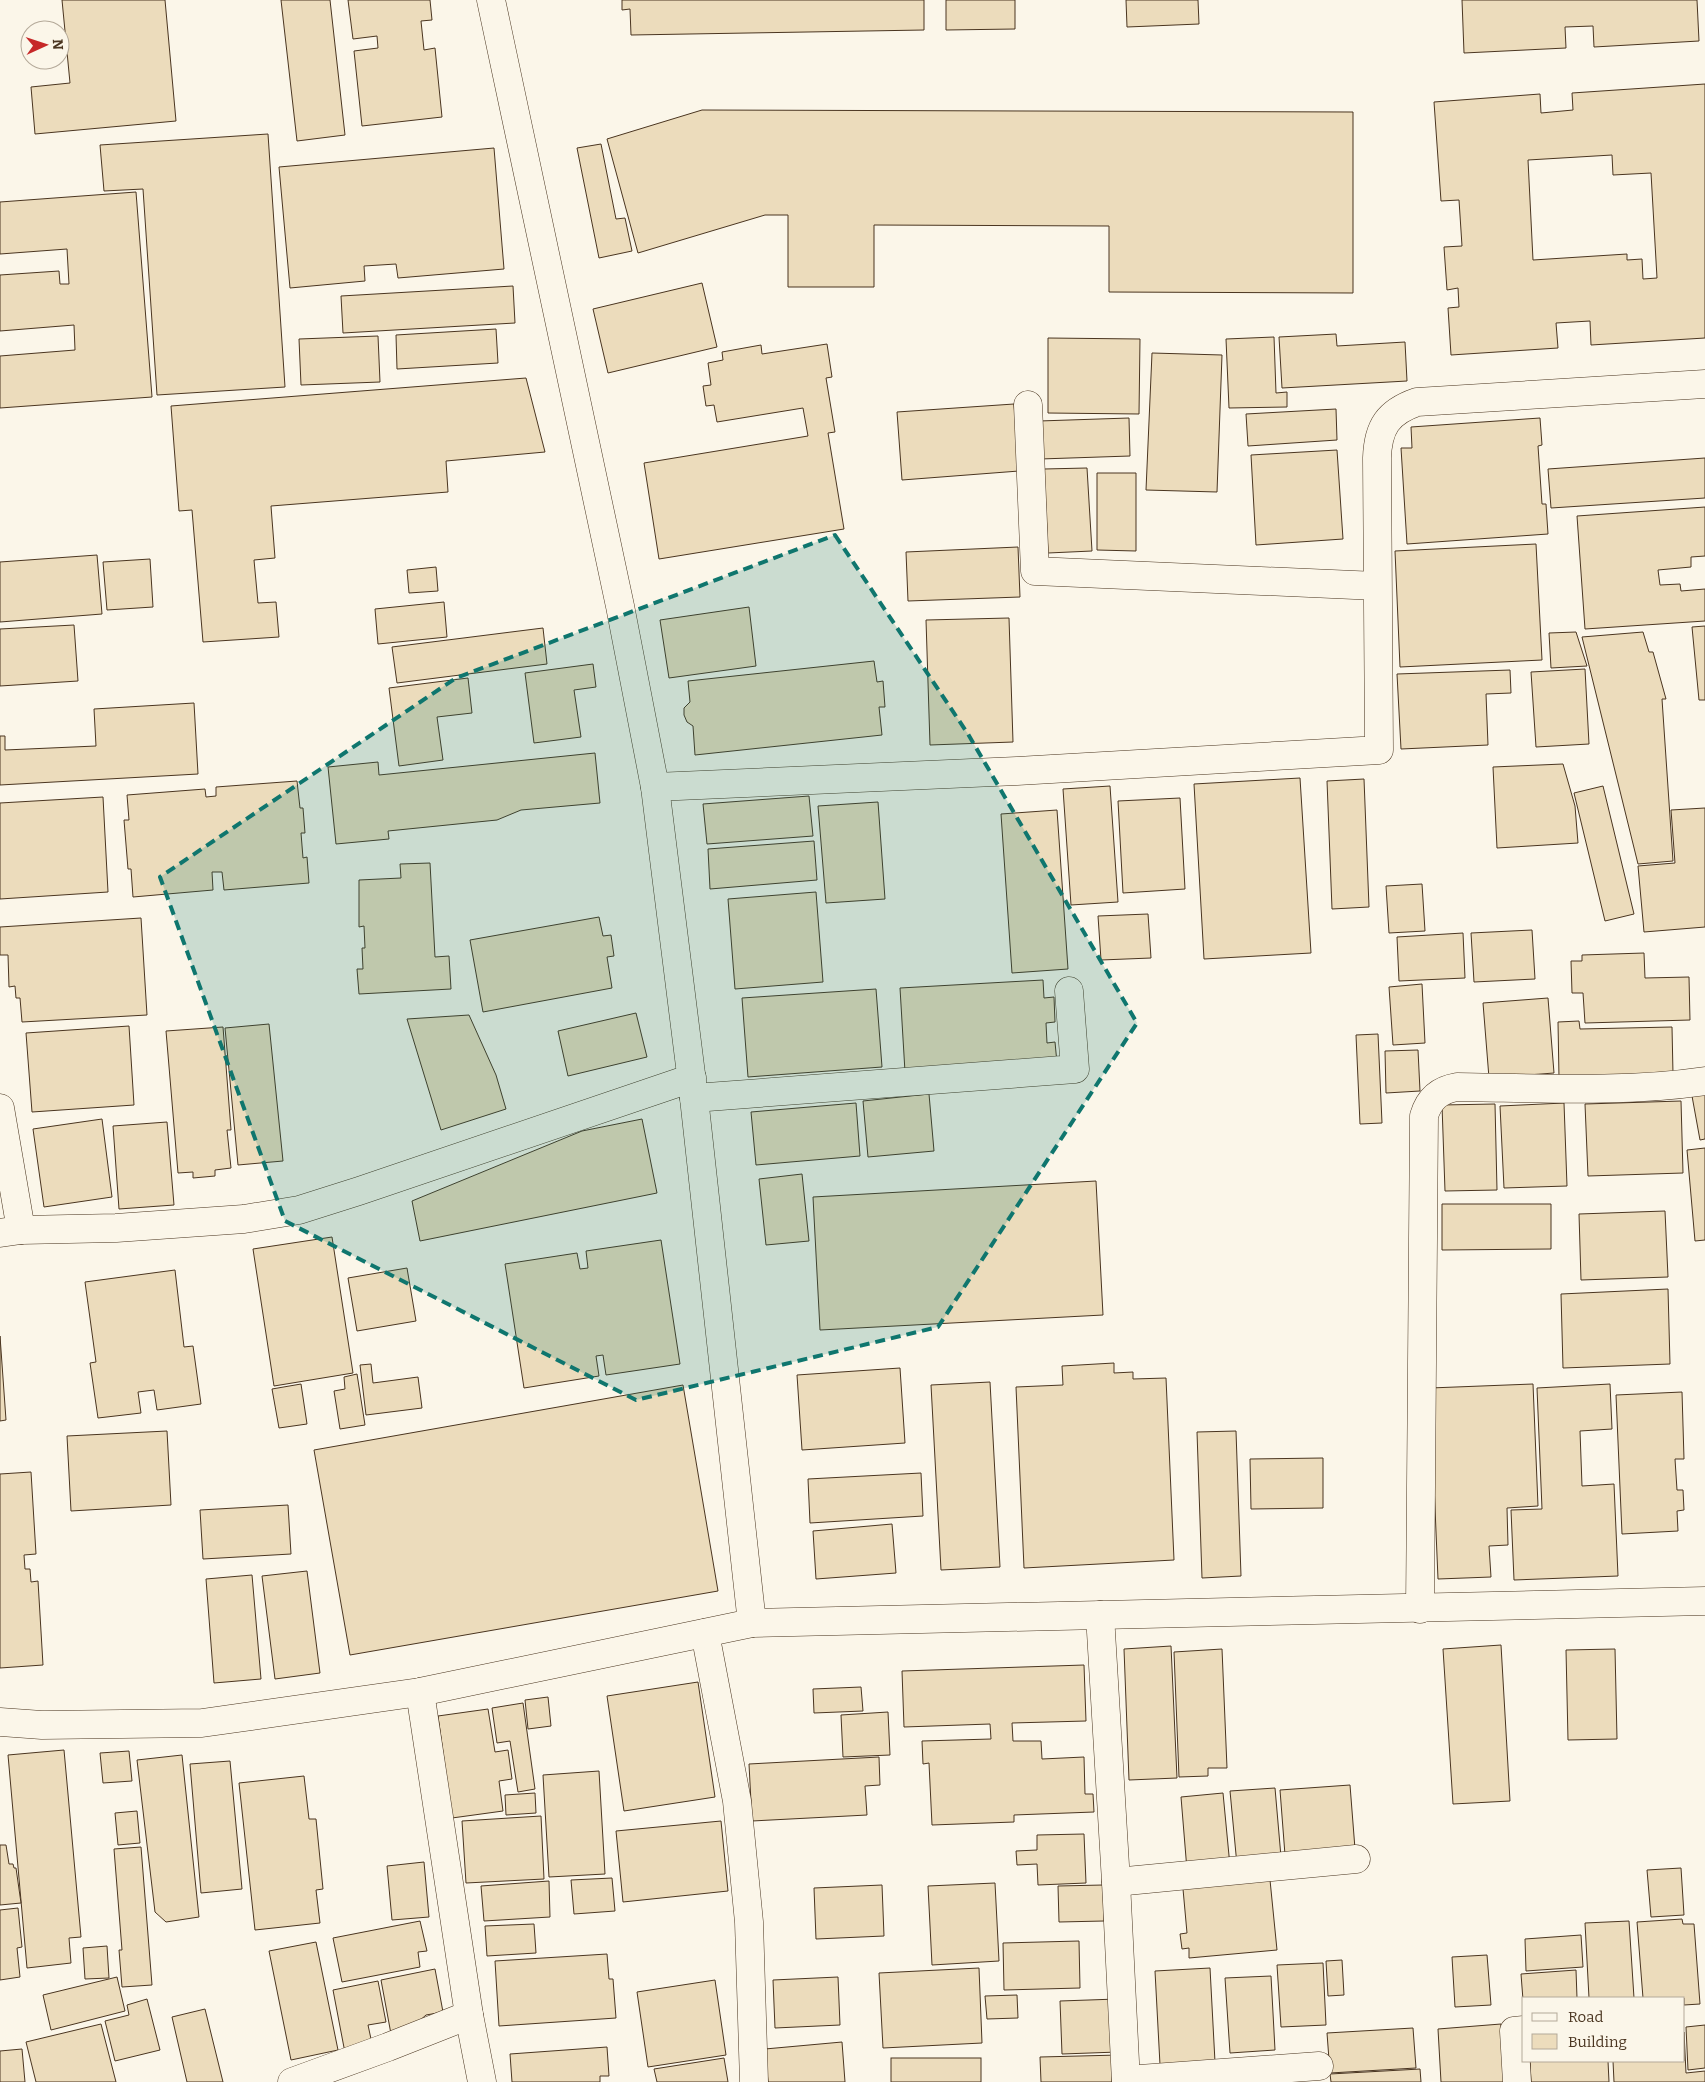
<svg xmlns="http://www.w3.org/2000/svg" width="1705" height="2082" viewBox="0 0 1705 2082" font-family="Bitter,serif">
<rect width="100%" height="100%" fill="#fbf6e9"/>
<!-- building -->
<g fill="#ecdcbc" stroke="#4a3520" fill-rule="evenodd">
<polygon points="62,0 165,0 176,121 35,134 31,87 70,83"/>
<polygon points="281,0 330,0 345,135 297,141"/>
<polygon points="348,0 430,0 432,20 421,21 424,50 435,48 442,117 362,126 354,51 378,48 377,36 353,39"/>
<polygon points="622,0 924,0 924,30 631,35 630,9 622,10"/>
<polygon points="946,0 1015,0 1015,29 946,30"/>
<polygon points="1126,0 1198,0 1199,24 1127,27"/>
<polygon points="1462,0 1697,0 1699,41 1594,47 1593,26 1565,27 1566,48 1464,53"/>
<path d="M1705,84V338L1591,345L1590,321L1556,323L1558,348L1451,355L1448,308L1459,307L1458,288L1447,290L1444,247L1462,246L1459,200L1441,201L1434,102L1540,94L1541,113L1573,110L1572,93ZM1612,155L1613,175L1651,173L1657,278L1643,279L1642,259L1627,260V254L1533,260L1528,160Z"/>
<polygon points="702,110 1353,112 1353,293 1109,292 1109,226 874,225 874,287 788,287 788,215 765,215 638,253 607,139"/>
<polygon points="268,134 285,387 157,395 143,189 104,191 100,145"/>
<polygon points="601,144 616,219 625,218 632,251 599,258 577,148"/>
<polygon points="494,148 504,269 398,278 396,264 364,266 365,281 290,288 279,167"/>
<polygon points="136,192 152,397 0,408 0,356 75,350 74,325 0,331 0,275 59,271 60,284 69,284 67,249 0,254 0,202"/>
<polygon points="702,283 717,347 608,373 593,309"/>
<polygon points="513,286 515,323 343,333 341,296"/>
<polygon points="496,329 498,363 397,369 396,335"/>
<polygon points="1336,334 1337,346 1405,342 1407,381 1282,388 1279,337"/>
<polygon points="378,336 380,382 301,385 299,339"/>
<polygon points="1274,337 1276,393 1287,392 1287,407 1229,408 1226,339"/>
<polygon points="1048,338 1140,339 1139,414 1048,413"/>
<polygon points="827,344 832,377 826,378 835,432 828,433 844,529 659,559 644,463 808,436 803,408 717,422 714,405 706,406 703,386 711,385 708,363 723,360 722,352 761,345 762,354"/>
<polygon points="1152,353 1222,355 1217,492 1146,490"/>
<polygon points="526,378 545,452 446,461 448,492 271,506 275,558 254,560 258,603 276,602 279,637 203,642 192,510 179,511 171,406"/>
<polygon points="1014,404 1019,471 902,480 897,412"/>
<polygon points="1336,409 1337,440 1248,446 1246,414"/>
<polygon points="1129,418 1130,456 1040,459 1039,421"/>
<polygon points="1540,418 1542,445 1538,446 1542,504 1546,504 1548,534 1407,544 1401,448 1412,448 1411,427"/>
<polygon points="1337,450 1343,539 1256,545 1251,455"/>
<polygon points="1705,458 1705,498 1551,508 1548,469"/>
<polygon points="1087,468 1092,551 1048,553 1044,469"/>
<polygon points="1097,473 1136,473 1136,551 1097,550"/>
<polygon points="1705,507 1705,556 1691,557 1691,567 1658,570 1660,585 1680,584 1681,591 1705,589 1705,621 1585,629 1577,516"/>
<polygon points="1536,544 1542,660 1400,667 1395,551"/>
<polygon points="1018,547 1020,597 908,601 906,552"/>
<polygon points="97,555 102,614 0,622 0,562"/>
<polygon points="150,559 153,607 107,610 103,562"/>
<polygon points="436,567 438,591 409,593 407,570"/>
<polygon points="444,602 447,637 378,644 375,609"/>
<polygon points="749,607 756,666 669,678 660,620"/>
<polygon points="1009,618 1013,742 930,745 926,620"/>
<polygon points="74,625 78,681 0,686 0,629"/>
<polygon points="1705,626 1705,700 1699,700 1692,627"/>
<polygon points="543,628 547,664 397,683 392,647"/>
<polygon points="1576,632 1587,666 1551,668 1549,633"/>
<polygon points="1643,632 1649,652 1653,652 1666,699 1662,699 1673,861 1638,864 1582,637"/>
<polygon points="874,661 877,682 883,681 885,707 879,707 882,735 695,755 693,726 687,722 684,715 684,708 690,702 688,681"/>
<polygon points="593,664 596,687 574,690 581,737 534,743 525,673"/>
<polygon points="1585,669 1589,744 1536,747 1531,672"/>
<polygon points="1510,670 1511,693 1486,694 1488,745 1401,749 1397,674"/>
<polygon points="468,678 472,713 437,717 443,760 399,766 389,688"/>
<polygon points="194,703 198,774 0,785 0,736 5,736 5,750 96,746 94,709"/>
<polygon points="595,753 600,803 521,810 497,820 388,831 389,839 336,844 328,767 378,762 379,775"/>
<polygon points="1563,764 1575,806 1578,843 1497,848 1493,767"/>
<polygon points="1300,778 1311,953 1204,959 1194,784"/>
<polygon points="1364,779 1369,907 1332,909 1327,781"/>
<polygon points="297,781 300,808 303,808 305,833 301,833 303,858 307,857 309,883 224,890 222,872 212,872 213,890 133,897 131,869 128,869 124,820 129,820 127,795 205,789 206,797 216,796 216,787"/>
<polygon points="1110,786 1118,902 1071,905 1063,789"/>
<polygon points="1603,786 1634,914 1605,921 1574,793"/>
<polygon points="809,796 813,836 707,844 703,804"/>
<polygon points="103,797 108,892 0,899 0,803"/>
<polygon points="1180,798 1185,889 1123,893 1118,801"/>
<polygon points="878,802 885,899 826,903 818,806"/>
<polygon points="1705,808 1705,927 1644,932 1638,866 1675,863 1671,810"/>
<polygon points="1057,810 1068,969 1012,973 1001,814"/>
<polygon points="814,841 817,880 710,889 708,849"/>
<polygon points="430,863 435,957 449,956 451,989 359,994 357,969 363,969 362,948 365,948 364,926 359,927 359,880 401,878 400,864"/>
<polygon points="1422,884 1425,931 1389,933 1386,886"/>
<polygon points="816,892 823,982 735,989 728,899"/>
<polygon points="1148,914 1151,958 1101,960 1098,916"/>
<polygon points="599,917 603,936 611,935 614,956 607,957 612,988 483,1012 470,940"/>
<polygon points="141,918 147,1015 22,1022 20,998 16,998 15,986 9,987 8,955 0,955 0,927"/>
<polygon points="1532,930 1535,979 1474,982 1471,933"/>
<polygon points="1463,933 1465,978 1399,981 1397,937"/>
<polygon points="1644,953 1645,978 1689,977 1690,1020 1585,1023 1583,993 1572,993 1571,961 1582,961 1582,955"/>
<polygon points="1043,980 1044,998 1054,997 1055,1022 1046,1023 1047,1043 1055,1042 1057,1063 905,1072 900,988"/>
<polygon points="1422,984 1425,1043 1393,1045 1389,987"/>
<polygon points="876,989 882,1067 748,1077 742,998"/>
<polygon points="1548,998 1554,1073 1489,1078 1483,1003"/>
<polygon points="636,1013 647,1057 568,1076 558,1031"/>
<polygon points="469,1015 496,1075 506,1109 441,1130 407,1019"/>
<polygon points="1579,1021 1580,1029 1672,1027 1673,1074 1559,1078 1558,1022"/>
<polygon points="269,1024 283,1161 238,1165 225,1028"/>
<polygon points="129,1026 134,1105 32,1112 26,1033"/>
<polygon points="223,1027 231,1130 227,1130 231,1168 215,1170 215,1176 193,1178 193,1172 178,1173 166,1031"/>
<polygon points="1378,1034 1382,1123 1360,1124 1356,1035"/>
<polygon points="1418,1050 1420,1091 1386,1093 1385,1051"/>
<polygon points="929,1094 934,1151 868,1157 863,1101"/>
<polygon points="1705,1094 1705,1139 1700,1140 1692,1096"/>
<polygon points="1681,1101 1683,1173 1588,1176 1585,1104"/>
<polygon points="856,1103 860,1156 756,1165 751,1112"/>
<polygon points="1564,1103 1567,1186 1504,1188 1500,1106"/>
<polygon points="1495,1104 1497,1190 1445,1191 1442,1105"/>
<polygon points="102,1119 112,1197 44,1207 33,1129"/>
<polygon points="642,1119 657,1193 420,1241 412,1201 582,1131"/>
<polygon points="167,1122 174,1205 119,1209 113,1126"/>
<polygon points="1705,1148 1705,1240 1695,1241 1687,1150"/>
<polygon points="802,1174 809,1241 766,1245 759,1179"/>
<polygon points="1096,1181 1103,1315 820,1330 813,1197"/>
<polygon points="1442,1204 1551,1204 1551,1249 1442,1250"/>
<polygon points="1665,1211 1668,1277 1581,1280 1579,1214"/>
<polygon points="332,1237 353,1373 274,1386 253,1249"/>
<polygon points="661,1240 680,1364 606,1375 603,1355 596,1356 599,1376 524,1388 505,1264 577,1253 580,1269 588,1268 586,1251"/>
<polygon points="407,1268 416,1321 357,1331 348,1278"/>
<polygon points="175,1270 184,1347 193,1346 201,1404 157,1410 154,1390 138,1392 141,1413 98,1418 90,1363 96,1362 85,1282"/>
<polygon points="1668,1289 1670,1364 1563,1368 1561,1294"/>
<polygon points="0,1336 6,1420 0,1421"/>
<polygon points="1114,1363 1114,1373 1133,1372 1133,1379 1166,1378 1174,1560 1024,1568 1016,1387 1063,1385 1062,1366"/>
<polygon points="371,1364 373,1383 418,1377 422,1408 366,1415 360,1365"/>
<polygon points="900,1368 905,1443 802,1450 797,1375"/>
<polygon points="357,1374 365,1425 340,1429 334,1391 345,1389 344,1377"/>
<polygon points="990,1382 1000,1567 941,1570 931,1385"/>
<polygon points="301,1384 307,1424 279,1428 272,1389"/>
<polygon points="1533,1384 1538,1506 1507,1508 1508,1545 1489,1546 1491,1577 1438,1579 1430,1388"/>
<polygon points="1610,1384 1612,1429 1580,1431 1582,1486 1614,1484 1618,1576 1514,1580 1511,1510 1542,1509 1537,1388"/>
<polygon points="683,1385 718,1591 350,1655 314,1450"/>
<polygon points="1682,1392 1684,1459 1675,1459 1677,1490 1683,1490 1684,1510 1677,1511 1678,1531 1622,1534 1616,1395"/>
<polygon points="167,1431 171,1505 71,1511 67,1436"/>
<polygon points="1236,1431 1241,1576 1202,1578 1197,1432"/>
<polygon points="1323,1458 1323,1508 1251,1509 1250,1459"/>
<polygon points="31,1472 36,1554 24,1555 25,1569 30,1569 31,1582 38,1581 43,1665 0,1668 0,1474"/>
<polygon points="921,1473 923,1516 810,1523 808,1479"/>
<polygon points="288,1505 291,1554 203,1559 200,1510"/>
<polygon points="892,1524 896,1573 816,1579 813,1531"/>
<polygon points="307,1571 320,1673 275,1679 262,1576"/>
<polygon points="252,1575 261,1679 214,1683 206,1579"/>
<polygon points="1501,1645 1510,1801 1453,1804 1443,1649"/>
<polygon points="1171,1646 1177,1778 1129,1780 1124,1649"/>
<polygon points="1222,1649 1227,1768 1208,1768 1208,1776 1179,1777 1174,1652"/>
<polygon points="1615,1649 1617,1739 1568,1740 1566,1650"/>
<polygon points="1084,1665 1086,1721 1012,1723 1013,1741 1041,1741 1042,1759 1084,1757 1085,1794 1093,1794 1094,1812 1014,1815 1014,1822 932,1825 929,1763 923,1764 922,1741 991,1739 990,1724 904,1727 902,1671"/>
<polygon points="698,1682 715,1797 624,1811 607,1696"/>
<polygon points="861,1687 863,1711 814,1713 813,1689"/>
<polygon points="548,1697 551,1726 528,1729 525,1700"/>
<polygon points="523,1703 535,1789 518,1792 510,1741 497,1743 492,1708"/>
<polygon points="488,1709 495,1752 508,1750 512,1779 499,1781 503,1811 452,1818 438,1716"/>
<polygon points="888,1712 890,1755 843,1757 841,1715"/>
<polygon points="64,1750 81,1937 69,1938 71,1963 27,1968 8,1755"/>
<polygon points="129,1751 132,1781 103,1783 100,1753"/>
<polygon points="182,1755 199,1917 166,1922 155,1912 137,1760"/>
<polygon points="879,1757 880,1785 865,1786 867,1815 752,1821 749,1764"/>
<polygon points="230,1761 242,1889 201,1893 190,1764"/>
<polygon points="599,1771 605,1874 549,1877 543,1775"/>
<polygon points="304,1776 309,1819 316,1819 323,1889 316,1890 320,1923 255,1930 239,1783"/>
<polygon points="1350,1785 1355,1849 1285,1855 1280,1790"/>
<polygon points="1275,1788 1281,1857 1237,1865 1230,1791"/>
<polygon points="535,1793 536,1813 506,1815 505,1795"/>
<polygon points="1223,1793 1230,1866 1187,1870 1181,1797"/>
<polygon points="137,1811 140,1843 118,1845 115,1813"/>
<polygon points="541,1816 544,1879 466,1883 462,1821"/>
<polygon points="721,1821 728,1891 623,1902 616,1831"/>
<polygon points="1084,1834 1086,1883 1038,1885 1037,1864 1017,1865 1016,1851 1037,1850 1037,1835"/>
<polygon points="0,1845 6,1845 9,1864 13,1864 14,1868 16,1868 21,1903 0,1905"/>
<polygon points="141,1847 152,1985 122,1987 119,1950 122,1950 114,1849"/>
<polygon points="424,1862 429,1917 392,1920 387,1866"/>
<polygon points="1681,1868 1684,1915 1651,1917 1647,1870"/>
<polygon points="612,1878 615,1911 574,1914 571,1880"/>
<polygon points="1270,1880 1277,1950 1189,1958 1189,1948 1182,1949 1180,1934 1187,1933 1183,1889"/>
<polygon points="549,1881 550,1917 484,1921 481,1886"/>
<polygon points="995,1883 999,1961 932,1965 928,1886"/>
<polygon points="882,1885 884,1936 816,1939 814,1888"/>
<polygon points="1103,1885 1104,1921 1059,1922 1058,1886"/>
<polygon points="18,1908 22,1947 17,1948 20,1977 0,1980 0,1910"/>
<polygon points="1682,1919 1683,1924 1694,1924 1700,2004 1684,2005 1684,1998 1643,1998 1637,1922"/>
<polygon points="420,1921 427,1951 418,1952 420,1967 342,1982 333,1938"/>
<polygon points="1629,1921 1634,1998 1589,1998 1585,1923"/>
<polygon points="534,1924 536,1953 487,1956 485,1926"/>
<polygon points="1581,1935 1583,1967 1526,1971 1525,1939"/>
<polygon points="1079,1941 1080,1988 1004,1990 1003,1943"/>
<polygon points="316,1942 338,2050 291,2060 269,1951"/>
<polygon points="107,1946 109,1978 85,1979 83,1948"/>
<polygon points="607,1954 609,1979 613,1979 616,2018 499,2026 495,1961"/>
<polygon points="1487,1955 1491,2005 1455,2007 1452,1957"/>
<polygon points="1342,1960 1344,1995 1328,1996 1326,1961"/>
<polygon points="1323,1963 1326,2025 1281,2027 1277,1965"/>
<polygon points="979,1968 982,2043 883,2048 879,1973"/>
<polygon points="1210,1968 1215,2062 1160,2065 1155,1971"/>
<polygon points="435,1969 443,2012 426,2015 409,2030 391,2034 381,1980"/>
<polygon points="1576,1970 1577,1998 1524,1998 1523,2000 1521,1974"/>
<polygon points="1271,1976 1275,2050 1230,2053 1225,1978"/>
<polygon points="117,1977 125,2011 51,2030 43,1995"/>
<polygon points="838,1977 840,2025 775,2028 773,1980"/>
<polygon points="715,1980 726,2055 648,2067 637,1992"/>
<polygon points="378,1981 386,2022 368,2025 374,2053 346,2058 333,1990"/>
<polygon points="1017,1995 1018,2018 987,2019 985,1996"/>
<polygon points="147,1999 160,2050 115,2061 105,2021 129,2015 127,2005"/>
<polygon points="1117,1999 1118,2052 1062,2054 1060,2001"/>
<polygon points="205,2009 223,2082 187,2082 172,2017"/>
<polygon points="101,2024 116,2082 36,2082 26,2042"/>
<polygon points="1501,2024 1505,2082 1441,2082 1438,2029"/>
<polygon points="1705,2025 1705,2068 1688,2070 1686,2027"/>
<polygon points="1413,2028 1416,2068 1330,2073 1327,2033"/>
<polygon points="1684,2032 1686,2073 1705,2071 1705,2082 1614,2082 1613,2061 1684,2061"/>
<polygon points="842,2042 845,2082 768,2082 765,2049"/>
<polygon points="607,2047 609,2076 600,2076 600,2082 512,2082 510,2054"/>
<polygon points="22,2049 25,2082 0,2082 0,2051"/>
<polygon points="1119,2055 1120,2082 1041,2082 1040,2057"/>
<polygon points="724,2058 728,2082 657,2082 654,2069"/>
<rect x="891" y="2058" width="90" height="24"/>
<polygon points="1530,2061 1608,2061 1609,2082 1531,2082"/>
<polygon points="1420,2069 1421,2082 1331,2082 1330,2074"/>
</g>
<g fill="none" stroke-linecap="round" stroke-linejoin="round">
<!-- minor casing -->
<g stroke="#4a3520" stroke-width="29">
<g id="minor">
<polyline points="491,0 620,606 655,787 694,1098 752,1623"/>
<polyline points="1028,405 1035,571 1377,586"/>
<path d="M655,787L1017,771L1379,750L1377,458C1378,427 1388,412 1417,402L1705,384"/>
<polyline points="694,1098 1075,1069 1069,991"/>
<polyline points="0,1108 21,1230"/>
<polyline points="0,1233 21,1230 116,1228 244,1219 299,1210 359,1191 692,1078"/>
<path d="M1420,1609L1424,1116C1429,1099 1439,1090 1457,1087C1539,1088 1623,1093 1705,1081"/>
<polyline points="1100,1615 1116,1882 1126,2082"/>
<polyline points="705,1633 737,1801 749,1922 754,2082"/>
<polyline points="420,1692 469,2015 482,2082"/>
<polyline points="0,1722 42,1725 202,1723 420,1692 752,1623 1705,1601"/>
<polyline points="1116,1882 1356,1859"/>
<polyline points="1126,2080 1319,2066"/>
<polyline points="292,2082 388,2047 469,2015"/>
<polyline points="1517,2082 1514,2031 1524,2030"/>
</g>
</g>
<!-- minor -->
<use href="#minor" stroke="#fbf6e9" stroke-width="28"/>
</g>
<!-- marked area -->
<path fill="#0f766e" fill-opacity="0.2" stroke="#0f766e" stroke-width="4" stroke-dasharray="10 6" stroke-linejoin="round" d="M835,535L968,734L1137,1023L938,1327L636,1400L285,1221L160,877L456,678Z"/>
<!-- legend -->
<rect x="1522" y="1997" width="162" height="65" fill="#fbf6e9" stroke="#b4a999"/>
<rect x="1532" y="2013" width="25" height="8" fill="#fbf6e9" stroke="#b4a999"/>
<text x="1568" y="2022" font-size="15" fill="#4a3520">Road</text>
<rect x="1532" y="2034" width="25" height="15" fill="#ecdcbc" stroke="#b4a999"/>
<text x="1568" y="2047" font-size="15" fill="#4a3520">Building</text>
<!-- north arrow -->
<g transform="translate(45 45) rotate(87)"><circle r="24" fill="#fbf6e9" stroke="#b4a999"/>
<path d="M0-4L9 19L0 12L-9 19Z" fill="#c62828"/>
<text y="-8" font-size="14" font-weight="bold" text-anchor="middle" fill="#4a3520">N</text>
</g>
</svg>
